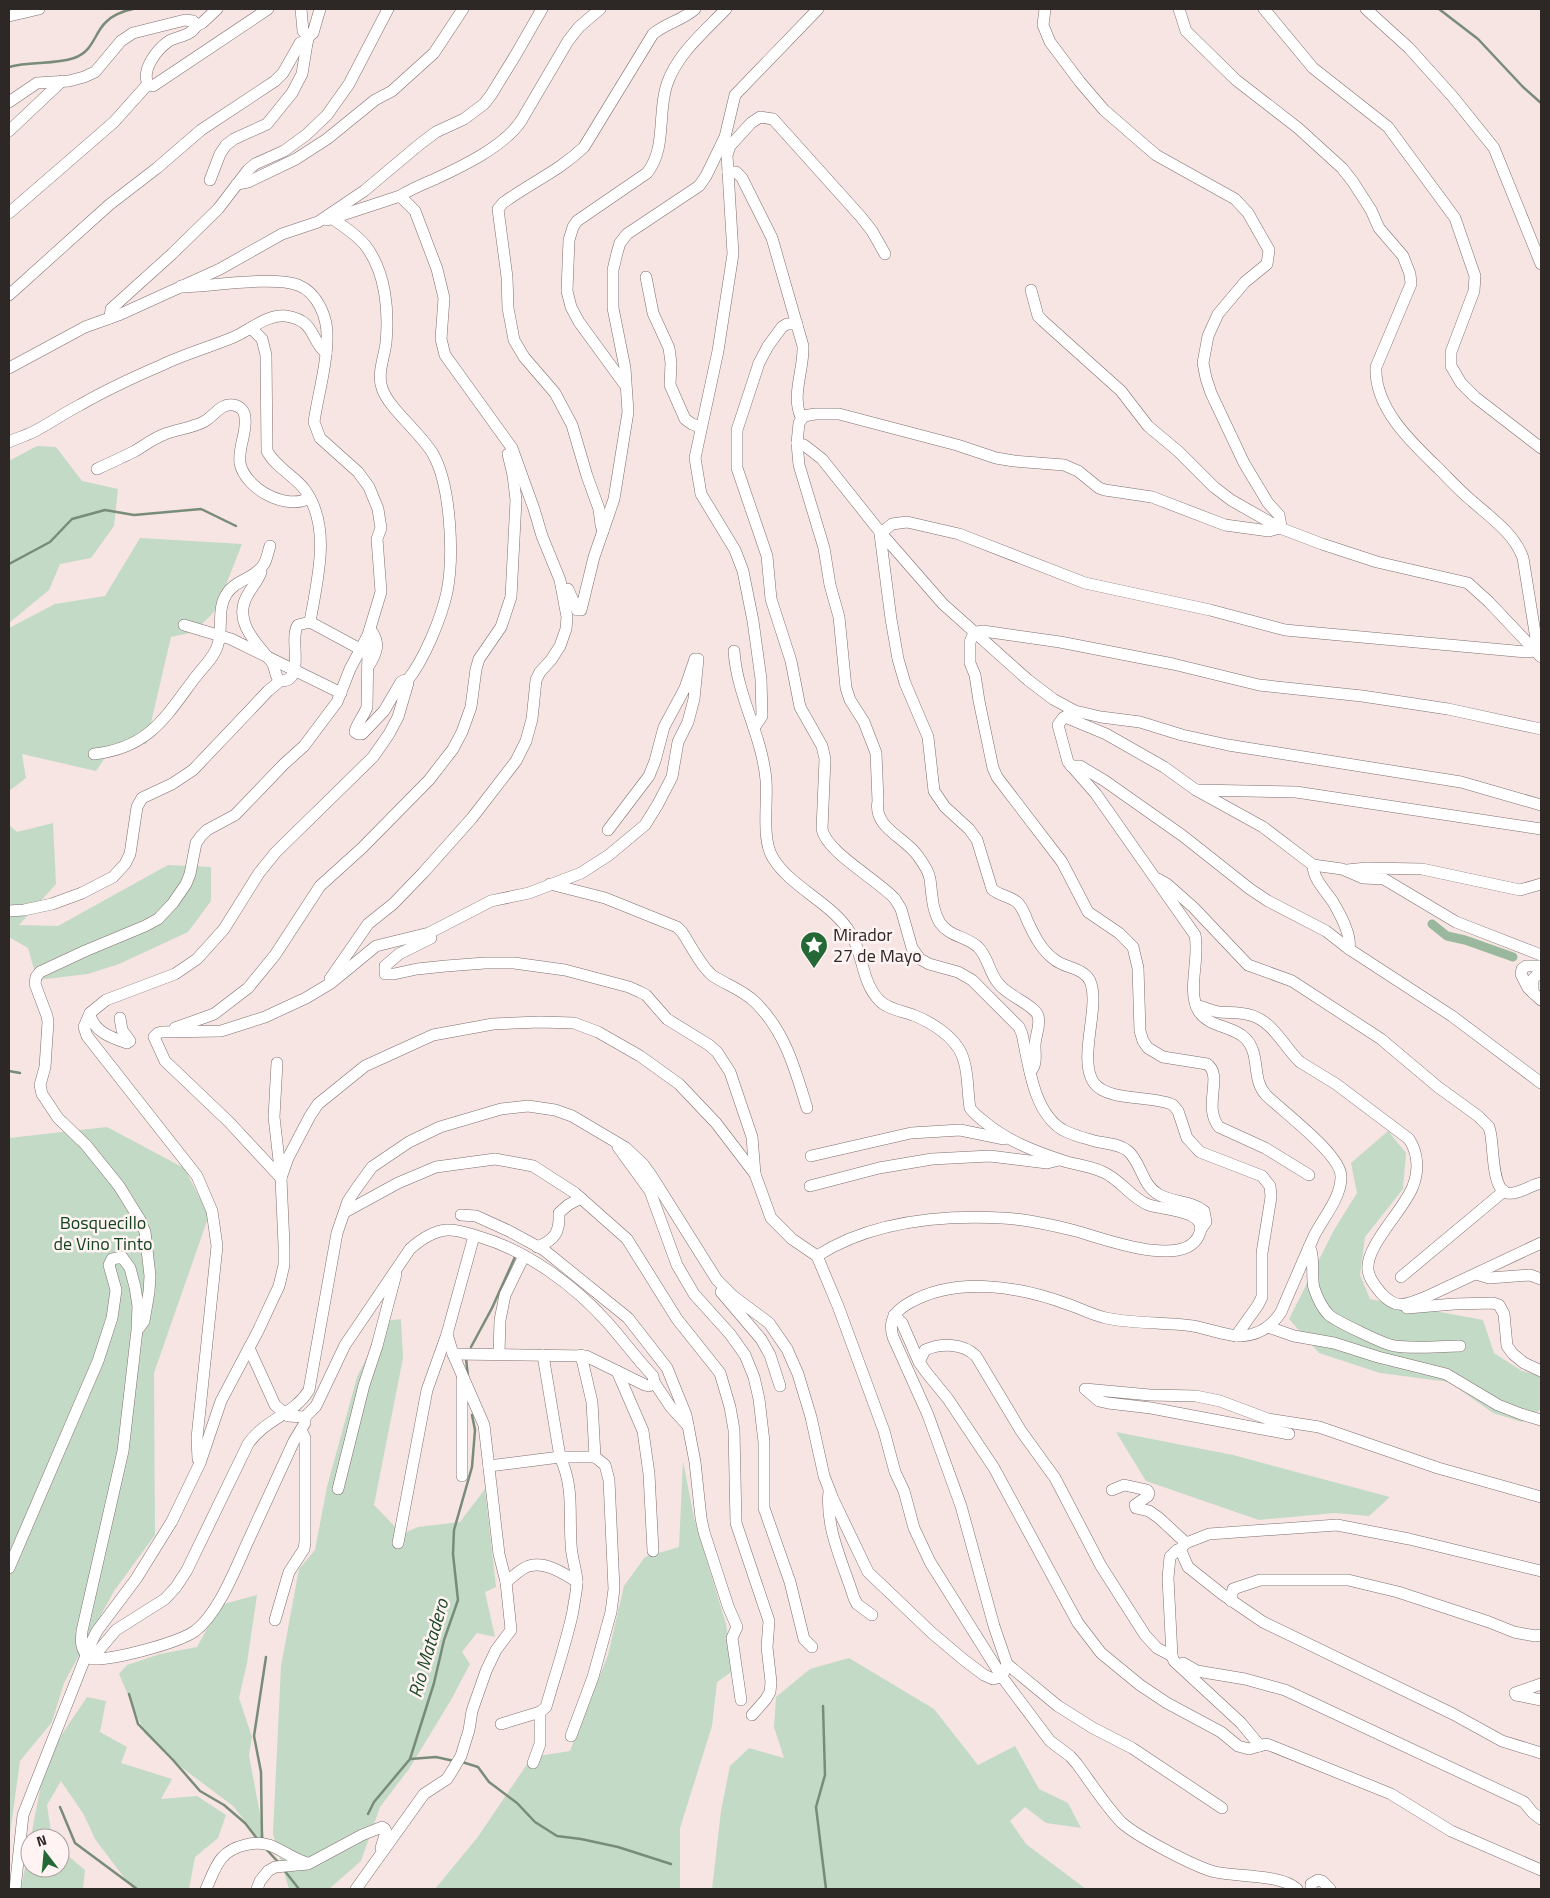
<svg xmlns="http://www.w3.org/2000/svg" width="1550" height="1898" viewBox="0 0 1550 1898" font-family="'Titillium Web',sans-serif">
<rect width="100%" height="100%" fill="#f7e5e3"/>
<!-- green -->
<g fill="#c3dac6">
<polygon points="37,446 56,447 82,481 118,489 114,526 91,558 60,564 49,590 9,623 9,461"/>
<polygon points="140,538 242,544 216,610 194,632 171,637 146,744 114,744 96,771 22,754 26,778 9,791 9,628 55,604 105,596"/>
<polygon points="53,823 56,884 19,925 58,926 168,865 211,867 211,901 188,932 119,964 88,974 37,980 28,948 9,937 9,825 17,832"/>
<polygon points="107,1127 184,1168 209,1215 154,1373 155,1535 114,1591 64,1683 52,1722 20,1761 9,1841 9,1138"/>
<polygon points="1388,1131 1406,1153 1403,1189 1365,1237 1360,1275 1370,1299 1483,1320 1494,1353 1522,1371 1541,1376 1541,1409 1522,1422 1493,1413 1449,1382 1380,1373 1319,1353 1289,1319 1334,1230 1357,1193 1351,1163"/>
<polygon points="401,1319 403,1358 374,1505 402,1534 418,1527 460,1522 485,1489 496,1587 485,1592 495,1637 477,1633 462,1652 470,1664 451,1700 409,1769 380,1807 361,1861 329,1889 289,1889 273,1834 281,1666 299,1569 315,1550 327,1487 357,1377 385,1321"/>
<polygon points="1116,1432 1233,1455 1390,1497 1369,1516 1335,1513 1259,1520 1146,1481"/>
<polygon points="683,1461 694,1518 726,1624 733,1671 717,1682 712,1726 680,1828 680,1889 435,1889 477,1838 532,1757 570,1751 608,1655 624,1586 645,1557 679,1547"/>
<polygon points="257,1595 247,1663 239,1698 252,1737 249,1755 266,1847 233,1806 181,1767 145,1734 119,1674 127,1665 160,1654 197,1647 220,1605"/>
<polygon points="849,1658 934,1709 978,1765 1015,1746 1039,1789 1068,1803 1081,1828 1046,1823 1025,1807 1010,1821 1026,1844 1086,1889 712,1889 721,1811 730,1766 749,1748 784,1758 774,1727 776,1697 810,1669"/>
<polygon points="87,1697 106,1701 100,1732 127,1747 121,1763 172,1779 161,1799 197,1796 226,1815 218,1838 195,1857 189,1889 132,1888 95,1839 84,1815 61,1781 47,1805 52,1838 30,1838 30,1868 60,1868 60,1849 85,1870 83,1889 21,1889 46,1758"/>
</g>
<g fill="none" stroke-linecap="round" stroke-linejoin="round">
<!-- stream -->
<g stroke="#798c79" stroke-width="2.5">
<polyline points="1439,9 1478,39 1523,87 1541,103"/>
<path d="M9,67C29,61 54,65 74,58C94,51 94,33 106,22C114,14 123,11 133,9"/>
<polyline points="9,564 50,542 72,519 105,510 134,515 201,509 236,526"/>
<polyline points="9,1071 20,1073"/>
<polyline points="471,1347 492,1308 515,1257"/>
<polyline points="466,1358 468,1377"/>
<polyline points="129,1694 138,1724 173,1760 200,1791 224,1805 245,1823 259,1841"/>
<polyline points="823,1706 825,1775 816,1807 826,1889"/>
<polyline points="410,1759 436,1757 454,1761"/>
<polyline points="462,1762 478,1767 489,1782 517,1803 535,1822 557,1836 581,1839 618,1847 671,1864"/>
<polyline points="60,1807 75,1843 137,1889"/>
<polyline points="368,1814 374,1802 410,1759 434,1683 444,1640 458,1600 453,1554 454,1530 472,1467 475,1430 472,1415"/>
<polyline points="262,1839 261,1772 254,1736 266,1657"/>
<polyline points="266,1849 279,1863"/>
<polyline points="284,1870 299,1889"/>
</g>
<!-- canal -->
<polyline stroke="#9ab89d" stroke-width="9" points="1432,924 1447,936 1465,940 1513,957"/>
<!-- minor casing -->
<g stroke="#7f6f6e" stroke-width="12">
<g id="minor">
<polyline points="301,9 303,31 308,37 313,33 320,9"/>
<path d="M1179,9L1186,31L1236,80L1298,128L1342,168L1353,182L1371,210L1379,228L1403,256L1410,274L1411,284L1376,367C1374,408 1412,443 1439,469C1450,480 1460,491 1472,501C1491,518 1514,533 1523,558L1537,645L1535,651L1526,652L1285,630L1210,610L1085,583L959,534L907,522L892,524L880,534L891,619L898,659L905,683L928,737L934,791L945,807L969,829L977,840L992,889C999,896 1011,896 1018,903C1022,908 1025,914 1027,920C1034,935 1041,950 1055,960C1065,968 1084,968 1090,981C1101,1006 1077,1059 1094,1083C1108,1102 1154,1095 1173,1105L1178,1111L1187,1138L1200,1152L1262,1176L1270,1186L1271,1197L1262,1253V1297L1258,1305L1236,1336"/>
<polyline points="1264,9 1313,68 1388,127 1455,218 1475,276 1474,291 1451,352 1451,366 1461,383 1475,397 1541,448"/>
<polyline points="1366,9 1409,48 1453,97 1494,148 1541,264"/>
<polyline points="9,16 39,9"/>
<polyline points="196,26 202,23 217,9"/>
<path d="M9,102L37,83L69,81L84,77L95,72L121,41L133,33L185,20L193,21L196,26C191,36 178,36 169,41C157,49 141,70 148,84L153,86L268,9"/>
<polyline points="9,131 62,81"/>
<path d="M728,172H736L742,178L772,238L803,346C804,370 791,395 801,417"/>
<polyline points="210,180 220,154 226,145 234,139 267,124 292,93 302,74 308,37"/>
<polyline points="237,184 248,182 296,159 327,139 375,100 392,91 434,53 463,9"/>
<polyline points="9,213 114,122 148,84"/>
<path d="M333,219C344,227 356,234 365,245C386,272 389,311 386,343C384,358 377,374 382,388C388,408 421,433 433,454C451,486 454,556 447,592C441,619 424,660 407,681"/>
<path d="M327,220L400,196C411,189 423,184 435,179C463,166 503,147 521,121L568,41L579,27L600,9"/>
<polyline points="646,277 653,313 669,348 671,363 670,385 685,419 692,424 700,427"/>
<polyline points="1031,290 1038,316 1043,321 1121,391 1148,426 1179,452 1214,487 1231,500 1280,528 1322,544 1377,562 1468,583 1489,602 1541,657"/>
<polyline points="9,295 109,205 157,168 201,130 275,81 283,73 300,43 308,40"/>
<polyline points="110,318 111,309 172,254 218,209 248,170 255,164 284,151 306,135 327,115 349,84 388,9"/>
<path d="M797,324H787L782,327L768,346L759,363L737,430V468L767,556L771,599L791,661L800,707L822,746L825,759L822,829C826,852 878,880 895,899L901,909L912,948L920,959L929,964L958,972L972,980L1019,1027L1022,1034C1029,1065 1033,1112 1063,1130C1071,1134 1080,1137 1088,1139C1100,1144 1117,1142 1128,1151C1141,1162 1142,1185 1158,1194C1172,1203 1190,1200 1204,1211L1206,1222L1201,1229"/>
<path d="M251,328L262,339L266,355L267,451C275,467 295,476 305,490C332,528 317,580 310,622"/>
<polyline points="9,368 85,327 121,314 220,269 282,234 318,222 364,191 420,144 436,132 464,119 484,104 491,95 515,56 542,9"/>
<path d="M625,385L579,322L571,307L567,291L569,240L573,227L577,221L647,173C667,148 657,113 667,84C677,54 705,31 726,9"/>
<path d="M9,442C17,438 25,436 33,432C49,424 64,413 80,405C106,390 134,377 162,365C185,354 210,347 234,337C250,330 267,314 286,316C316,321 309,338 326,353"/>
<polyline points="797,443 804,445 822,459 881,533 943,604 1028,680 1053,699 1075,711 1101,717 1140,722 1182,735 1228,745 1461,782 1541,805"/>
<path d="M97,469C110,463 123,457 135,451C145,445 154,438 165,434C178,429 193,428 205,421C214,416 221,403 233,405C240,406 245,411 245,418C247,433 238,447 240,463C245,489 287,511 309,498"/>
<path d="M603,531L601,525L599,509L587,476L572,425L555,393L524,357L514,340L508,308L507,277L498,209L503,203C530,183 559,171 584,147L653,34C666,23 683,20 695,9"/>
<path d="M261,572C258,581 251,588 247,596C233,621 256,643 271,661C276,667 274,676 280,681"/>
<polyline points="568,589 577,610 581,610 594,557 614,499 628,412 625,368 613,308 613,270 617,253 620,243 627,234 699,186 706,176 725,137 735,95 818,9"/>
<polyline points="184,625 231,639 341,693"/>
<path d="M734,651C737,696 762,735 766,780C768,802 761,839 773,858C791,888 833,903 851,934C863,954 862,983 879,1000C887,1009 902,1011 913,1015C931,1022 954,1036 962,1055C969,1071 967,1091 970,1108C974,1114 980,1118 986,1123C1009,1142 1039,1153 1067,1162C1079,1165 1092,1167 1103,1172C1120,1179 1132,1199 1149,1205C1164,1210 1210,1210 1199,1235C1184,1270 1102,1238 1076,1231C1052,1225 1027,1219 1002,1218C940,1215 870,1222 817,1256"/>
<path d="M368,667C377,653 381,643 370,629"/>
<polyline points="1065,717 1106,734 1164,767 1196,790 1263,827 1313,865 1342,869 1363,878 1384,879 1456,922 1541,955"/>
<polyline points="754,728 762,716 761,679 753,621 743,571 735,550 701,494 695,458 718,351 733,254 727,155 730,146 751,123 760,117 773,119 861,217 872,231 885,254"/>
<path d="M94,754C148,748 165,718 194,679C202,668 215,657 218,644C223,629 217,609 226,595C234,580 255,579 264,564C267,559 268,552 270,546"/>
<polyline points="1071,766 1080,766 1105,781 1183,836 1250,889 1268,901 1326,931 1349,949 1452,1016 1541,1083"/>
<polyline points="1196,790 1296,792 1541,829"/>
<polyline points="608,830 649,776 655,761 664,727 685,688 695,659 698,659 694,699 688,722 678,742 672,777 658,804 645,825 609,855 581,873 529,893 491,901 429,933 376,946 331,983 306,998 265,1017 221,1031 162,1032 158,1033 154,1037 165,1061 229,1122 281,1178 288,1158 310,1116 318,1104 365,1066 433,1035 493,1024 540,1022 574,1023 598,1032 640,1056 679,1084 716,1123 755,1174"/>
<path d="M1313,865C1313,879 1325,890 1333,902C1340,914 1352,935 1349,949"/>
<polyline points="1347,870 1367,868 1422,869 1520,890 1541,884"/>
<path d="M1158,879L1167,884L1194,908L1248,965L1292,981L1381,1039L1438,1087L1478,1116L1489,1127L1490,1131C1494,1144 1491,1189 1507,1193C1518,1195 1531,1185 1541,1183"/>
<path d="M550,884L605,898L677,927L682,932C690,944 702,968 713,976C727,985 743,990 755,1002C785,1031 795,1069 807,1108"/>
<path d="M9,911L24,910L52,904L82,893L113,877L125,864L130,854L137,807L142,798L172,784L193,770L268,691L280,681C307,682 288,638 298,625L310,622L360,649"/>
<path d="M431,938L399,954L385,966V974H394L417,969L446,966L485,963H514L565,970L629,987L640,992L646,995L667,1019L709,1045L717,1052L730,1072L752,1137L755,1174L771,1218L792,1239L817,1256L838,1306L884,1431L895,1472L904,1491L914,1528L930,1562L1002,1677L1050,1741L1070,1756L1077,1764C1091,1783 1105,1805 1121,1822C1136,1836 1195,1867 1215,1872C1237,1877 1280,1874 1297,1889"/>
<polyline points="1541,966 1526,966 1522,969 1521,974 1528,988 1541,1000"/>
<polyline points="330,979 368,924 393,904 423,873 472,818 516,761 526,741 532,719 536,680 540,672 551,660 560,646 566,629 567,617 560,580 542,536 534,509 512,448 445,355 441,339 444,298 437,269 415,211 400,196"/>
<polyline points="1533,993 1533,979 1541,971"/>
<path d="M1196,1006C1204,1006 1211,1011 1219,1012C1229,1013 1240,1012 1250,1015C1273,1021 1284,1047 1300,1062L1336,1084L1409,1139C1418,1153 1419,1170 1413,1186C1405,1209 1365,1246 1368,1270C1369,1279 1376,1287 1381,1293C1397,1311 1407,1304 1426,1297L1541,1243"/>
<polyline points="90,1013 84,1027 87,1036 197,1176 212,1211 217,1246 197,1438 198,1459"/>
<path d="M120,1018L122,1030L130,1041L127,1043C112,1038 92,1031 90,1013L106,1000L175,974L197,959L224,929L259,873L276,852L373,757L389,734L398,717L408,683L405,680L401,682L384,711L362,734H358L355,732C356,724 364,716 367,707L368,645L366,639"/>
<polyline points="175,1028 214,1014 248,988 275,955 320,886 362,848 429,780 453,749 462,732 471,707 476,669 479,659 501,627 511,597 516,500 513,475 508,454"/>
<path d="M1031,1071C1037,1064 1035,1055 1035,1046C1035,1036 1041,1025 1038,1016C1035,1005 1007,996 998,983C989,972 988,957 978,947C966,936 950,937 940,923C932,910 932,894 930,879C929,871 923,863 918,856C905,837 873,828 878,801L876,753L864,722L850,700L846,688L839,617L830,585L824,548L799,465L797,443L799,423L804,416L815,414H839L957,445L996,458L1014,461L1064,465L1078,471L1099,488L1105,490L1152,497L1225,525L1269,531L1280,528L1281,526L1279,515L1268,503L1244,463L1211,393L1206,378L1203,363L1208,336L1218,314L1245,282L1267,264L1269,250L1248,213L1235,199L1156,155L1104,110L1080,82L1050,42L1043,25L1045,9"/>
<polyline points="618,1147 650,1191 677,1265 694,1294 730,1334 745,1355 754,1377 759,1399 764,1442 764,1508 790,1582 804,1639 812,1647"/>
<polyline points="811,1156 911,1133 960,1130 1004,1139"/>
<path d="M1309,1175L1265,1148L1219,1127C1202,1106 1224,1076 1207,1064L1163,1057L1148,1048L1143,1041L1140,1031L1138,968L1133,947L1119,933L1088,912L1062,862L997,777L993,768L979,701L975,675L970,663V642L973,635L977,632L983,631L1060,642L1173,664L1259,685L1362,696L1448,709L1541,729"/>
<polyline points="810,1186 879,1168 932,1159 990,1156 1047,1163 1059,1160"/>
<polyline points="345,1212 398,1183 436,1167 495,1159 533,1166 575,1193 627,1239 677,1319 720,1373 730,1407 734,1430 736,1523 769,1621 767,1647 771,1682 770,1692 766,1699 752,1715"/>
<polyline points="461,1215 476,1216 509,1231 544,1250 628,1318 667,1368 686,1415 695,1462 701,1518 704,1532 728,1606 737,1627 732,1638 741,1700"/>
<path d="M537,1247C555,1240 560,1232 559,1213L568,1205L581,1198"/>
<path d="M1309,1247C1315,1253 1311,1278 1314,1288C1317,1297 1322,1308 1329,1315C1336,1321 1385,1345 1395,1346C1416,1349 1439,1346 1460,1346"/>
<polyline points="1476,1274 1489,1278 1530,1275 1541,1279"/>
<polyline points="1401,1277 1504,1191"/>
<polyline points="721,1292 761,1339 770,1355 780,1386"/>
<polyline points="1407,1308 1454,1304 1493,1303 1499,1305 1504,1314 1507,1346 1513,1354 1524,1363 1541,1371"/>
<polyline points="894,1315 902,1323 919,1362 926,1372 948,1399 994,1468 1067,1603 1078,1623 1101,1653 1140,1685 1167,1703 1221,1732 1238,1746 1249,1749 1266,1744 1272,1746 1391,1794 1451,1831 1541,1870"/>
<polyline points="1268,1327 1294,1336 1334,1343 1378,1357 1446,1374 1498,1405 1521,1414 1541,1420"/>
<path d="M139,1328L144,1321L149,1292L150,1276L145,1232L140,1220L119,1186L86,1145L58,1118L42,1094L40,1085L45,1067L48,1022L47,1016L35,984L36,977L40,972L85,951L145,926L158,919L173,903L186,884L190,874L196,843L201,836L207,830L235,815L284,764L304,746L337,702L350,669L368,635L381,592L377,539L381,528L380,522L378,509L369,487L358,472L320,438L314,422C318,394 327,366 327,339C328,318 318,293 298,285C273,276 212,286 183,287L181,286"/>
<path d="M249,1348L275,1405L288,1416L305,1417L316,1406L345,1345L410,1249C420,1240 433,1231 447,1230C458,1229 469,1234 480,1237C528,1251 575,1286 608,1323C623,1340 637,1359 653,1376L654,1382L649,1386L645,1385L586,1356L453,1354"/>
<polyline points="499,1354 500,1320 505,1295 524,1256"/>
<path d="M919,1362L925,1350C941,1343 963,1343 976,1356L1021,1431L1055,1478L1101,1566L1145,1635L1157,1648L1172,1656"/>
<polyline points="617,1371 643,1431 649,1474 653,1551"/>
<polyline points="462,1379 462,1476"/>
<polyline points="654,1382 670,1406 688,1426"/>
<polyline points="1289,1434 1151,1408 1108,1403 1099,1401 1085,1389 1150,1395 1196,1396 1220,1401 1268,1419 1319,1427 1438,1468 1541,1497"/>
<polyline points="489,1466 560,1457 595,1457"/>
<polyline points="338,1489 364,1385 377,1346 396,1274"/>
<polyline points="1112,1490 1124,1485 1147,1490 1149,1493 1148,1496 1135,1505 1136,1508 1149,1511 1159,1518 1186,1543"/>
<path d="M829,1491C825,1528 843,1563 854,1598L857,1604L872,1615"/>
<polyline points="398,1543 427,1390 447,1334"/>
<polyline points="1179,1550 1186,1543 1209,1534 1337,1525 1409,1539 1541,1571"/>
<path d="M9,1568L98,1361L112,1318L116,1290L109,1265L112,1259L122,1257L130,1268L135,1287L138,1306L137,1330L123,1451L82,1631C81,1641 80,1651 90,1657L100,1649L116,1630L165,1599L176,1587L187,1570L248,1444C266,1418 294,1415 309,1390L337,1233L348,1201L356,1189L372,1167L409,1142L440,1127L501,1109L528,1106L555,1110L572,1116L626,1148L643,1164L651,1175L717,1280L733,1296L769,1323L787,1349L798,1374L811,1417L824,1476L833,1499L868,1572L932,1633L964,1660L984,1675L993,1679L1002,1677L1007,1664L994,1626L961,1506L928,1415L893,1337C888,1320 895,1311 909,1303C956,1276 1018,1286 1067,1304C1080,1308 1092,1315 1106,1318C1134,1324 1164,1322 1193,1326C1205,1328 1231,1337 1241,1336C1258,1335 1272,1326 1281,1312C1292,1286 1303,1261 1314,1236C1323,1218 1341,1198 1341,1177C1342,1155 1282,1111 1266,1095C1251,1079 1261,1055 1246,1039C1233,1025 1208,1028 1198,1010C1187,990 1200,958 1195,935L1096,794L1068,762L1058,725L1063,718L1075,711"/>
<path d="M506,1582C513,1577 521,1568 529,1566C545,1561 564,1573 577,1582"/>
<polyline points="1231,1601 1233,1589 1260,1580 1348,1580 1398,1592 1489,1622 1514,1632 1535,1636 1541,1635"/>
<polyline points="275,1620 289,1572 304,1549 305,1542 305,1438 301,1430"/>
<path d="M90,1657L92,1659C114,1660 178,1643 195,1631C219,1613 237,1565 249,1539C264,1506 279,1474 294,1441L305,1423V1417"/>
<polyline points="1183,1663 1197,1671 1245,1679 1285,1690 1524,1802 1533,1813 1541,1819"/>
<polyline points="1007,1664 1058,1706 1093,1728 1132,1748 1222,1808"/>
<polyline points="1541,1684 1515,1693 1516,1695 1541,1700"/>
<path d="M501,1724L540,1712L546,1707C555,1675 566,1644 573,1611C574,1602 577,1591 577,1581C576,1568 571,1556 571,1543C569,1512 574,1487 560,1457L543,1355"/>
<polyline points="571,1736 593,1677 611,1612 614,1589 609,1480 605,1465 595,1457 592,1402 581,1355"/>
<polyline points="1260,1746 1241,1723 1174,1661 1172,1656 1168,1578 1170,1557 1177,1550 1181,1551 1188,1567 1222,1594 1263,1622 1453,1714 1502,1741 1541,1753"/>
<polyline points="533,1763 540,1744 540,1712"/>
<polyline points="15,1889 23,1815 91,1643 97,1631 136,1579 172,1521 200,1463 221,1401 258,1331 279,1286 284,1265 284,1245 281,1178 274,1117 277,1063"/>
<path d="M206,1889C216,1867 219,1851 245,1845C252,1843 262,1843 269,1845C281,1849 293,1859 307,1863"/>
<polyline points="257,1889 260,1881 268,1871 275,1867 308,1864 362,1835 382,1827 385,1829 386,1832 381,1848"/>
<polyline points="356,1889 424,1794 447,1779 452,1771 461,1756 469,1730 472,1711 486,1671 496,1650 511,1630 506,1582 499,1554 484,1425 453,1354 447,1334 474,1236"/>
<polyline points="1311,1889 1311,1884 1318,1880 1322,1881 1330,1889"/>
</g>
</g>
<!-- minor -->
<use href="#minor" stroke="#fff" stroke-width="11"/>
</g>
<!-- icons -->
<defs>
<g id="sight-pin" transform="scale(1.4375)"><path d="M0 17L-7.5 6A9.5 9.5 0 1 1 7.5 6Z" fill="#246935" stroke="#fff4f3"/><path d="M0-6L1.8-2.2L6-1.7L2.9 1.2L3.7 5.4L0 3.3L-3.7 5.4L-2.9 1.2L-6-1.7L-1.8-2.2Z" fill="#fff"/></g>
</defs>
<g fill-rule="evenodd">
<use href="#sight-pin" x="814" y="945"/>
</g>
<g text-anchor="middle" stroke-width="5" stroke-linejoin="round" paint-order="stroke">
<!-- poi labels -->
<g font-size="18" fill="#2d2726" stroke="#fff4f3" text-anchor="start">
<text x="833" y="941">Mirador<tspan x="833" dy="21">27 de Mayo</tspan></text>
</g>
<!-- park labels -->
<g font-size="18" fill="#154420" stroke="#fff4f3">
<text x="103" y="1229">Bosquecillo<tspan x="103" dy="21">de Vino Tinto</tspan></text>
</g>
<!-- water labels -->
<g font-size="19" font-style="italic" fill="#1c4a26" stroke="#fff4f3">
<text transform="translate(428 1648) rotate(-74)" y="7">Río Matadero</text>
</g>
</g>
<!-- border -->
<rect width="1550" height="1898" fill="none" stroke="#2d2726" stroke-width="20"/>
<!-- north arrow -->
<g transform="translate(45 1853) rotate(344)"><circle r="24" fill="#fff4f3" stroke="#aba2a1"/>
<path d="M0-4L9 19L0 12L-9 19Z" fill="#246935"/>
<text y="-8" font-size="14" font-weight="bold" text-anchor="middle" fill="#2d2726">N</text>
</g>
</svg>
